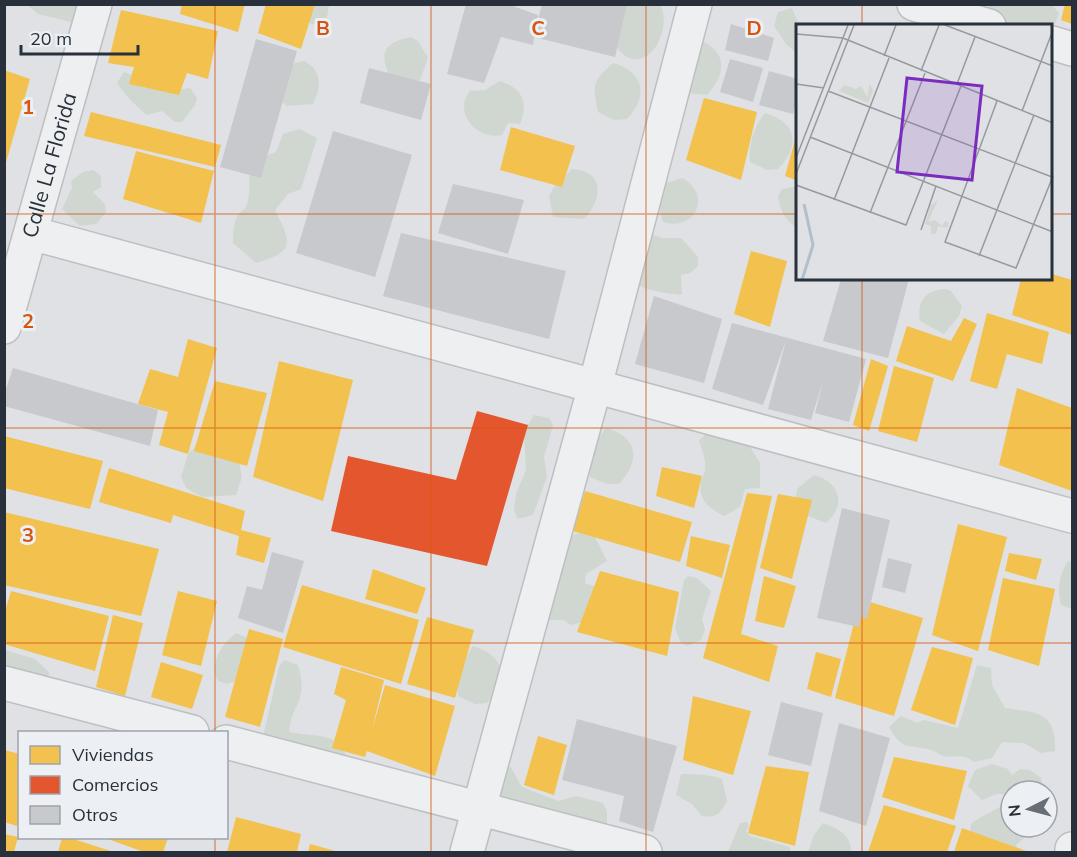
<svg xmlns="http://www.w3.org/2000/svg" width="1077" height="857" viewBox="0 0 1077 857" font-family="Mulish,sans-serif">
<rect width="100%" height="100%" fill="#dfe1e4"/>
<!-- green -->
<g fill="#d0d7d0">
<polygon points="989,4 1052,5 1059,13 1052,32 1052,26 985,25"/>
<polygon points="27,5 84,5 71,22 38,14"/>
<polygon points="296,5 329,5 327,18 312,25"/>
<path d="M610,5H660C672,23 654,70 627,57C622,54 617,48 613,44Z"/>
<polygon points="792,8 799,25 798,54 786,44 774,26 778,12"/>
<path d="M411,37L418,41L428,58L420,80L410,82L389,75C378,50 387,42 411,37Z"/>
<path d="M694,38C726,48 729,71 707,95L687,93Z"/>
<path d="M304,61C323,71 321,87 313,104L286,106L281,99L286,65Z"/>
<path d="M613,63C644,72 649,96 627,119L614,120L598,112C593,84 591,83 613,63Z"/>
<path d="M124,72L136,77L142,87L166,92L190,88L197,98L195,105L182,122H175L162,111L147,115C137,107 124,94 117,83Z"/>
<path d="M500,81C522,88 529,102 520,124L508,123L502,135C478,141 452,113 470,91L485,90Z"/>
<path d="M765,113C797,122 801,146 778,169L767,170L750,162C748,146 754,126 765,113Z"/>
<path d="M300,129L317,138L301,189L288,194L275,210C292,244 295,251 256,263L233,243C233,235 233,223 238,215C241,211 245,210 247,204C255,179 237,165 276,152L283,134Z"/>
<path d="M572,169C606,171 602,200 584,219L553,217L549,196L554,187Z"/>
<polygon points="93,170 101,176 101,187 93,192 105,204 106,212 96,224 80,226 62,209 72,188 71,181 83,172"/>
<path d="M682,178C713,195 695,232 663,222L658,204L666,183Z"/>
<path d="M798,186V228C785,221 780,211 778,196L782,189Z"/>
<path d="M648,233L662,238H681L698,257V266L690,273L681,275L682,295C666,293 647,291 633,283Z"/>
<path d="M944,289L950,290L962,306L959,316L944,334L920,321C917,302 924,291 944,289Z"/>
<polygon points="534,415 549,418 553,425 544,457 547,477 533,515 518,519 514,511 516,494 526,470 524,432"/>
<path d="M606,428C638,437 641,460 619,484H607L590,477C587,460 595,441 606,428Z"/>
<path d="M708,431L749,445L760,463V488L745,489L740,507L724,516C711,509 697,500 701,483C701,479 705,474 705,469C706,459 702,450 699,441Z"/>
<polygon points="204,439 239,461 242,477 236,495 202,497 186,488 181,477 188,454"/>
<path d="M814,475C840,482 847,505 826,523L803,514L795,503L797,489Z"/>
<path d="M583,532L595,537L607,561L586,574L585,583L599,588L582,622L571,625L564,620H549C537,589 510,569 549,549C562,543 569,535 583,532Z"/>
<path d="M1068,561L1072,562V609L1061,605C1057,590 1059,574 1068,561Z"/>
<polygon points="688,576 697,578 711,591 702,619 705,630 701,640 687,646 681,643 675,628 684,580"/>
<path d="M236,633L247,638L239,680L227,684L218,681C208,664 222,644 236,633Z"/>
<path d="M473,646C505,656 509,678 487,703L475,704L458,696C456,678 463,661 473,646Z"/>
<polygon points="5,650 35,659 49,672 48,685 5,679"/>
<path d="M284,660L298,665C309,703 292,701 289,732C318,738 340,730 349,763L263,737L279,667Z"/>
<path d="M977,665L991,668L992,685L1005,708C1038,713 1056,711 1055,751L1041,753L1024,743L1002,742L992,758L974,762C960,752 958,759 944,756C939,755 936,751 931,750C908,744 902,751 889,727L901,716L917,723L924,720L958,728Z"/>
<path d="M992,764L1008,769L1012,775L1020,769L1030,770L1041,778L1043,791H1011V827L1036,828L1016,845L1019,852H957L970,832L971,824C983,813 1000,811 1010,798L1006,794H997L982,800L968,786L975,770Z"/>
<polygon points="511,767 521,786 534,792 559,801 576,796 603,803 607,812 607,830 507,827 494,779 500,770"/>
<path d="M681,774C690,774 716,775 722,779L727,801C720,814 717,818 702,816L692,804L676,795Z"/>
<polygon points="747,822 749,826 746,832 750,836 790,847 791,852 728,852 740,823"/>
<path d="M823,823C838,828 851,835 851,852H808L814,835Z"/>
</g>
<!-- homes -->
<g fill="#f2c14e">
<polygon points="182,4 245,4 238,32 180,14"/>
<polygon points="266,4 315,4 301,49 258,33"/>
<polygon points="1065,4 1072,4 1072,24 1061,20"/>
<polygon points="121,10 218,31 208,79 187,73 179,95 129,84 134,67 108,63"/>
<polygon points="4,70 30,79 5,166 4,166"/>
<polygon points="704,98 757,112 741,180 686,160"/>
<polygon points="91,112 221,145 215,167 84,136"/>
<polygon points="511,127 575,146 562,187 500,170"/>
<polygon points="797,133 798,133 798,181 785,176"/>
<polygon points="136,151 214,171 201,223 123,199"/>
<polygon points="751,251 787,261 770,327 734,314"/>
<polygon points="1052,274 1072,280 1072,335 1012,315 1021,279 1052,279"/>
<polygon points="987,313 1049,332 1042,364 1007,354 997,389 970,381"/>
<polygon points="964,318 977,324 953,381 896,361 907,326 951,341"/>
<polygon points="188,339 217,348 188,454 159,445 168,412 138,404 150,369 178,377"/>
<polygon points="871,359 888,366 869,431 853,425"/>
<polygon points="279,361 353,380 323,501 253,477"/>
<polygon points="894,366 934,378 917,442 878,431"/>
<polygon points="215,381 267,393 247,466 194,451"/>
<polygon points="1017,388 1072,408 1072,491 999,465"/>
<polygon points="4,436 103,461 90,509 4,488"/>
<polygon points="662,467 702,476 694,508 656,496"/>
<polygon points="109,468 245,511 241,530 271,538 264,563 236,555 239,536 173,515 171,523 99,502"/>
<polygon points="585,491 692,522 680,562 573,531"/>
<polygon points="747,493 772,496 741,634 778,646 769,682 703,658"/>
<polygon points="778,494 812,500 792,579 760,568"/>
<polygon points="4,512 159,549 141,616 4,585"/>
<polygon points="958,524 1007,537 978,651 932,635"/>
<polygon points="691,536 730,545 722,578 686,566"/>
<polygon points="1009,553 1042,559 1036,580 1005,571"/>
<polygon points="373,569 426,588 417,614 365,599"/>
<polygon points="600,571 679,592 667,656 577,632"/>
<polygon points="764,576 796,586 784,628 755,621"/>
<polygon points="1003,578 1055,589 1039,666 988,650"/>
<polygon points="302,585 419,620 401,684 283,647"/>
<polygon points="11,591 109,616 95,671 4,644 4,615"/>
<polygon points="178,591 217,601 201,666 162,655"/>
<polygon points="860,599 923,618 894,716 835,698"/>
<polygon points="113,615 143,623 125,696 96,687"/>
<polygon points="427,617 474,630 455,698 407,684"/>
<polygon points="249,629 283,639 260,727 225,717"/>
<polygon points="932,647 973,658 955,725 911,710"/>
<polygon points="816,652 841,659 831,697 807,689"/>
<polygon points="161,662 203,675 192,709 151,697"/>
<polygon points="341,667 384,680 372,730 385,685 455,706 435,776 367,751 365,757 332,748 346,700 334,694"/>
<polygon points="693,696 751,711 733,775 683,760"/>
<polygon points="538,736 567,745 554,795 524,785"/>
<polygon points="4,750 20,754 20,818 17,826 4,822"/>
<polygon points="894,757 967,771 954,820 882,797"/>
<polygon points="766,766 809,772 795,846 748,833"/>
<polygon points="884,805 956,826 947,852 868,852"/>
<polygon points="236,817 301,834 297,852 227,852"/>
<polygon points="962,828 1029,852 954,852"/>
<polygon points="4,834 18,837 14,852 4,852"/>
<polygon points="62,838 70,838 114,852 58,852"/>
<polygon points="105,838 168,838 163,852 144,852"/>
<polygon points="310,844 339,852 308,852"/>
</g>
<!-- shops -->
<polygon fill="#e4572e" points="477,411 528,425 487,566 331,531 348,456 456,480"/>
<!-- building -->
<g fill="#c7c9cc">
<polygon points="466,4 507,4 538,15 537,24 542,4 627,4 615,57 534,37 533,45 501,37 484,83 447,74"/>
<polygon points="731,24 774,38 768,61 725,50"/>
<polygon points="256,39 297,51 261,178 220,167"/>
<polygon points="730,59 763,68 753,102 720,92"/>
<polygon points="369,68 431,84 421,120 360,103"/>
<polygon points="769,71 798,79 798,94 793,114 759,105"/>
<polygon points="333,131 412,155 375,277 296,253"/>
<polygon points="453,184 524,200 508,254 438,233"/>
<polygon points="401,233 566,271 549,339 383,296"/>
<polygon points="841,279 909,279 888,358 823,341"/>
<polygon points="654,296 722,319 704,383 635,364"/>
<polygon points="732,323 866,359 849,422 815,413 823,381 811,420 768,409 786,340 763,405 712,389"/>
<polygon points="13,368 158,410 150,446 4,406 4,395"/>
<polygon points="842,508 890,520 867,619 861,617 859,627 817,618"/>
<polygon points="272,552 304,561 283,633 238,618 247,586 262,590"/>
<polygon points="888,558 912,564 905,593 882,587"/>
<polygon points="781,702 823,713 811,766 768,755"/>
<polygon points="577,719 677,746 653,832 619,821 624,796 562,780"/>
<polygon points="839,723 890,738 866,826 819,811"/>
</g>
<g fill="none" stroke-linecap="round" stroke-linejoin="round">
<!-- minor casing -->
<g stroke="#bdbfc2" stroke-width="36">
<g id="minor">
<polyline points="914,4 989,26"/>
<polyline points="1052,43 1072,49"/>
<polyline points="31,233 1072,516"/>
<path id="s1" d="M4,327L95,4"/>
<polyline points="4,683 192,732"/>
<polyline points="226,742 645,852"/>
<polyline points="467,852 595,386 695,4"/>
<polyline points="1072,852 1072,849"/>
</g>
</g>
<!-- minor -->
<use href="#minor" stroke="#eeeff0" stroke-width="33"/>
</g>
<!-- grid -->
<path fill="none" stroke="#d55511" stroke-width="1.5" stroke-opacity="0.55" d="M215,4V732M431,4V852M646,4V852M862,4V26M4,214H798M1052,214H1072M862,279V852M4,428H1072M4,643H1072M215,838V852"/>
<g text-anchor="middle" stroke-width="6" stroke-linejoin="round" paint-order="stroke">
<!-- street labels -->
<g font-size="21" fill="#28303b" stroke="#ecf0f4">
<text dy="7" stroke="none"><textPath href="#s1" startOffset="168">Calle La Florida</textPath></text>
</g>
</g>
<!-- overview -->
<g transform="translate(796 24)">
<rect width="256" height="256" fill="#dfe1e4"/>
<path d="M74,60L77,67L72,79L43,67L48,61L60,65L65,62L71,73ZM142,176L132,198L139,196L146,202L149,197L153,199L151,204L142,202L140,210H135V202L129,200L135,181Z" fill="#d0d7d0"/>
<path fill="none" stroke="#afbfcd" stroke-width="3" d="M6,256L17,221L8,180"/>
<path fill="none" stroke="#969aa0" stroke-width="1.5" d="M149,1L257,42M0,10L47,14L257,99M88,32L100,1M125,47L143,1M0,60L28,64M161,60L179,13M32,67L256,153M201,77L149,218L220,244L257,152M226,87L257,6M14,113L257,208M0,134L52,1M0,150L58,1M0,161L110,201L165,62M38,176L93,34M74,189L129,49M125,206L140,162M183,232L238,91"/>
<path fill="#7b2cbf" fill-opacity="0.15" stroke="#7b2cbf" stroke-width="3" d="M111,54L186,62L176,156L101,148Z"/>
<rect width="256" height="256" fill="none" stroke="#28303b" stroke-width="3"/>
</g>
<g font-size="20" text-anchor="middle" font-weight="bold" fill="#d55511" stroke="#ecf0f4" stroke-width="6" stroke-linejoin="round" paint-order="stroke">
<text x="323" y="35">B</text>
<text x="538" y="35">C</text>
<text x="754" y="35">D</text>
<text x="28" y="114">1</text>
<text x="28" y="328">2</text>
<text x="28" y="542">3</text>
</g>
<!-- border -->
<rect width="1077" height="857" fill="none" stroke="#28303b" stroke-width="12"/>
<!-- legend -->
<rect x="18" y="731" width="210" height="108" fill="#ecf0f4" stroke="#9ea3aa" stroke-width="1.5"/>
<rect x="30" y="746" width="30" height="18" fill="#f2c14e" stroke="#9ea3aa" stroke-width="1.5"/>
<text x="72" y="761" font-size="18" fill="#28303b">Viviendas</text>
<rect x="30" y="776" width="30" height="18" fill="#e4572e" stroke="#9ea3aa" stroke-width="1.5"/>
<text x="72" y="791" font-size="18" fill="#28303b">Comercios</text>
<rect x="30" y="806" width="30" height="18" fill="#c7c9cc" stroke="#9ea3aa" stroke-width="1.5"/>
<text x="72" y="821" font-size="18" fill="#28303b">Otros</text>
<!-- north arrow -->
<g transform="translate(1029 809) rotate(264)"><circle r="28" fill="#ecf0f4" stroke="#9ea3aa" stroke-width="1.5"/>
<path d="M0-4.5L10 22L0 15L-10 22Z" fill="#686e76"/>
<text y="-9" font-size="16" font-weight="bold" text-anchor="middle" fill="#28303b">N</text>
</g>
<!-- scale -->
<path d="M21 45v9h117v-9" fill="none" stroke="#28303b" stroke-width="3"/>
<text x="30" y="45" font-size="18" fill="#28303b" stroke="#ecf0f4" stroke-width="4.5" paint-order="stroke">20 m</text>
</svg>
